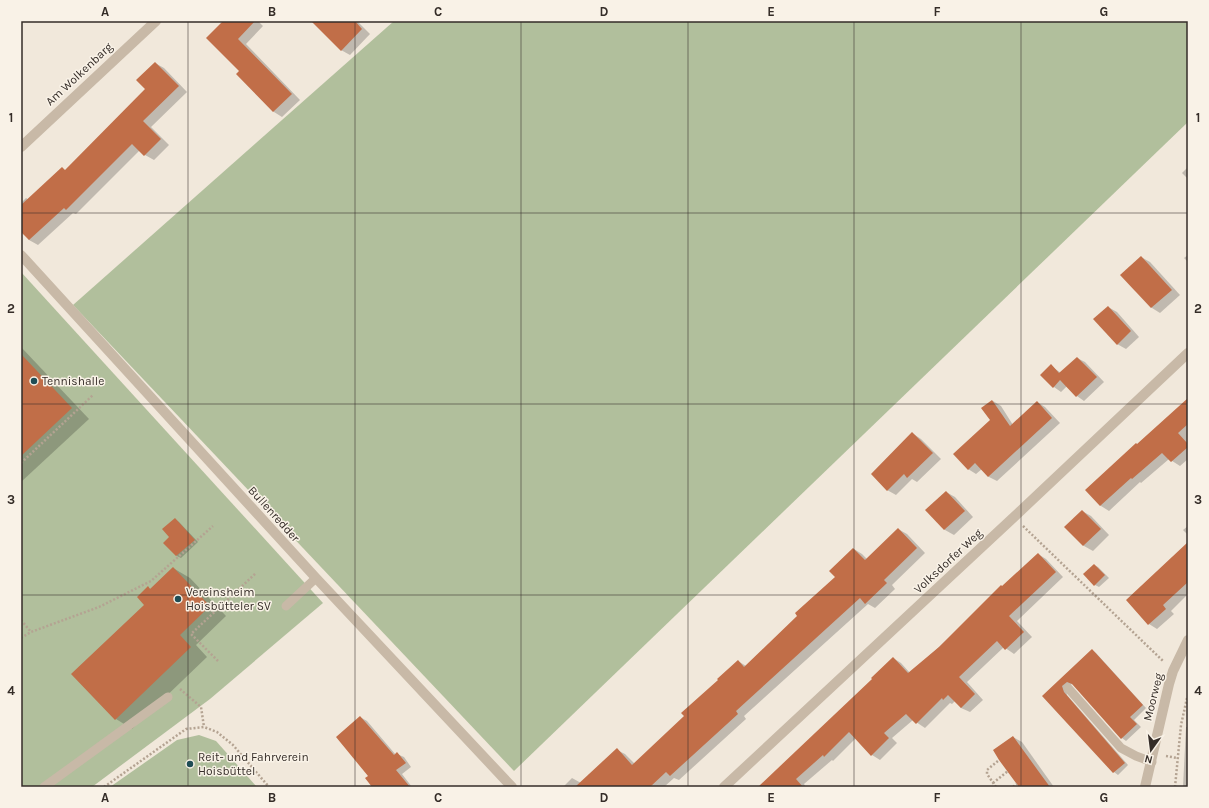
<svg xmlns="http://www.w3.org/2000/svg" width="1209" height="808" viewBox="0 0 1209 808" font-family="Karla,sans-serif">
<rect width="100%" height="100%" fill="#f1e8db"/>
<!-- green -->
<g fill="#b1bf9c">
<polygon points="394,21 1188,21 1188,122 514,771 73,305"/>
<polygon points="21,272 323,603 210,699 92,787 21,787"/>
<polygon points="199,735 216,741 257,787 110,787 177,740"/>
</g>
<!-- shadow -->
<g fill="#0003">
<polygon points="224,21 258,21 263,26 246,44 300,100 282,117 274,112 237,74 240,71"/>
<polygon points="312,21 357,21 370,34 350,55 341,50"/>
<polygon points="155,63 164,68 187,92 151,127 169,145 154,160 145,155 140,150 76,214 73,213 38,245 29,240 21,230 21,203 26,198 29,200 66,171 146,89"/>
<polygon points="1188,167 1188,179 1182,173"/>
<polygon points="1188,255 1188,262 1184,258"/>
<polygon points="1141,257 1150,262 1180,295 1160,313 1152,308 1122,275"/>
<polygon points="1108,307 1117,312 1139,337 1126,349 1117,344"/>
<polygon points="21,347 89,419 21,482"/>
<polygon points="1077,358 1085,362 1104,382 1084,401 1077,396 1067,386 1061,392 1054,387 1051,366 1061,373"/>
<polygon points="1188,400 1188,459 1180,466 1169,459 1141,483 1140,482 1109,511 1101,506 1086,490"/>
<polygon points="993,401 1001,406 1013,425 1037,402 1045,407 1060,423 997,481 989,477 982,469 976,474 968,469 991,420"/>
<polygon points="912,433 921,439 941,459 917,482 912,479 896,495 887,490"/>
<polygon points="946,492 955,497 973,517 954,535 945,530 927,510"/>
<polygon points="1082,511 1091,516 1109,535 1093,551 1084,546 1066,527"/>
<polygon points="175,519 179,522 198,542 181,558 177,556 165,543 170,537"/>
<polygon points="1188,526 1188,535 1183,530"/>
<polygon points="898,529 907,534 925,553 892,585 895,589 875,608 868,604 744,716 746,719 679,780 674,778 664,787 563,787 572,778 581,783 617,750 625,754 635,764 685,716 738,661 746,666 799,616 836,577 854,549 862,554 867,559"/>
<polygon points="1188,543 1188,594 1171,611 1174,614 1157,629 1149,624"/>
<polygon points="1038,554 1046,559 1063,577 1017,621 1032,637 1014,654 1004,647 967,682 983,700 970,712 961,708 955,701 952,704 950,703 925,728 913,720 892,738 897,743 880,760 872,755 856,738 833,761 832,760 804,784 806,787 760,787 874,679 893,658 901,663 910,673 939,647"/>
<polygon points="1094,565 1098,567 1109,578 1099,587 1095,585"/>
<polygon points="173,568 190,578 226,616 196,645 207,657 132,729 116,719 146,605 148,588 151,589"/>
<polygon points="1092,650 1096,653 1146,708 1134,720 1141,727 1126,741 1122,738 1074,685 1072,684 1066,688 1067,695 1128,765 1118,775 1114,772 1043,696"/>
<polygon points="360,717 367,721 396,755 397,754 404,757 411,767 402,774 412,787 373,787 370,776"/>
<polygon points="1186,727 1188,727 1188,787 1183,787"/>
<polygon points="1013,737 1022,742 1054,787 1020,787"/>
</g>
<!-- building -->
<g fill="#c16e48">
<polygon points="223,21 255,21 238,39 292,94 273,112 236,74 239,71 206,38"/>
<polygon points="311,21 355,21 362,29 341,51"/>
<polygon points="155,62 179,86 143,121 161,139 144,156 132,144 66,210 64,208 29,240 21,232 21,205 62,167 65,170 145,89 136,80"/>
<polygon points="1141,256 1172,290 1151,308 1120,275"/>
<polygon points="1108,306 1131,331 1117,345 1093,319"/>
<polygon points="21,354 72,408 21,456"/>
<polygon points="1077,357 1097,377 1076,397 1060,380 1053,388 1040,375 1051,364 1059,373"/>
<polygon points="1188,398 1188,424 1178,433 1188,444 1188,447 1171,462 1162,453 1132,479 1131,478 1100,506 1085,490 1136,443 1137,444"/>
<polygon points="992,400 1010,426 1037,401 1052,418 988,477 975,463 968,470 953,454 990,420 981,408"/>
<polygon points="912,432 933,453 907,478 904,474 887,491 871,474"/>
<polygon points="946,491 965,511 944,530 925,510"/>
<polygon points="1082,510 1101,529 1083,546 1064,527"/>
<polygon points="175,518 195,540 176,556 163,543 169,537 162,529"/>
<polygon points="898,528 917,548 884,580 887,583 865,604 860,598 736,711 738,714 670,776 666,772 650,787 575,787 617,748 632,765 684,716 681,713 718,680 717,679 738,660 744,667 797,616 795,613 835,577 829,571 853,548 865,560"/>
<polygon points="1188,542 1188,582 1163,605 1166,609 1148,625 1126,600"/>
<polygon points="1038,553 1056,572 1009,616 1024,632 1005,650 997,641 959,677 975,694 961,708 948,695 943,700 942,698 916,724 906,714 884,733 889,738 871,756 849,732 824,757 823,755 796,779 803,787 758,787 872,679 871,678 893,657 908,673 939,647 1001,585 1002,586"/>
<polygon points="1094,564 1105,575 1094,586 1083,574"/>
<polygon points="173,567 210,606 180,635 191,647 115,720 71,674 144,605 137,597 148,586 150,589"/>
<polygon points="1092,649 1143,705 1130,717 1137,724 1121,739 1072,684 1067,682 1062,686 1064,692 1125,763 1113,773 1042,696"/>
<polygon points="360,716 394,755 397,752 406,763 396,770 410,787 372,787 365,778 368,776 336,737"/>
<polygon points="1013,736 1039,772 1050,787 1019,787 999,760 993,750"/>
</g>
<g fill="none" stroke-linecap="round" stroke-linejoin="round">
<!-- path -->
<g stroke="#b4a392" stroke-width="2.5" stroke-dasharray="2 2" stroke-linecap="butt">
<polyline points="21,463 93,395"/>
<polyline points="1023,526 1163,661"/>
<polyline points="21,620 31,632"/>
<polyline points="21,638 31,632 99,607 151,581 213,526"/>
<polyline points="218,661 191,634 256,573"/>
<polyline points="180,689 201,707 204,727"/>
<polyline points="1166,756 1177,758"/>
<polyline points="993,783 1008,771"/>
<polyline points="104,787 186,729 204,727 217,732 233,745 269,787"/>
<polyline points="996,787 987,774 987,770 999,760"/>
<polyline points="1013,787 1017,784"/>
<polyline points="1175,787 1181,725 1187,698"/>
</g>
<!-- lane -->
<g stroke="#c8b9a7" stroke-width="9">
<polyline points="286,606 316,578"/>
<polyline points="1068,688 1121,748 1136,756 1152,762"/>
<polyline points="44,787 168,697"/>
</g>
<!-- street -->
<g stroke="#c8b9a7" stroke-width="10">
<polyline points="21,147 156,21"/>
<polyline points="21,255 316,578 512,787"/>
<polyline points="724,787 1014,517 1188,353"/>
<polyline points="1145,787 1169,684 1173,671 1188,640"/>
</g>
</g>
<!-- grid -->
<path fill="none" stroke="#352d28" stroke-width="1" stroke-opacity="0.55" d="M188,21V787M355,21V787M521,21V787M688,21V787M854,21V787M1021,21V787M21,213H1188M21,404H1188M21,595H1188"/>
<!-- markers -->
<g fill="#1f4d55" stroke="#f9f2e7" stroke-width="1.5">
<circle cx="34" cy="381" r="4"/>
<circle cx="178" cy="599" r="4"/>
<circle cx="190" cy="764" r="4"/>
</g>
<g text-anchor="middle" stroke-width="3" stroke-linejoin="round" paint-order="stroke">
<!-- street labels -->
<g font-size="12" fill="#352d28" stroke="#f9f2e7">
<text transform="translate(79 74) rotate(-43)" y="4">Am Wolkenbarg</text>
<text transform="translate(274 514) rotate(48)" y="4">Bullenredder</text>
<text transform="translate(948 561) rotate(-43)" y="4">Volksdorfer Weg</text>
<text transform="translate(1153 697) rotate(-76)" y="4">Moorweg</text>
</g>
<!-- poi labels -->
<g font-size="12" fill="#352d28" stroke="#f9f2e7" text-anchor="start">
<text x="42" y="385">Tennishalle</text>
<text x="186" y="596">Vereinsheim<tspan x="186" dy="14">Hoisbütteler SV</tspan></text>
<text x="198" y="761">Reit- und Fahrverein<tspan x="198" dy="14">Hoisbüttel</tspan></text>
</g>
</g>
<!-- border -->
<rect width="1209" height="808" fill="none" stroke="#f9f2e7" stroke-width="44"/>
<!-- north arrow -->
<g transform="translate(1151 750) rotate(194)" stroke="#f9f2e7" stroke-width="3" paint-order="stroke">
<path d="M0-3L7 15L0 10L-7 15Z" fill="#352d28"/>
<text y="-6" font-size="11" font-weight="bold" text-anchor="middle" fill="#352d28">N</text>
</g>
<rect x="22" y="22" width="1165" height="764" fill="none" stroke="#352d28" stroke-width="1.5"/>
<g font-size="13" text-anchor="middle" font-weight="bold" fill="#352d28">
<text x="105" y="16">A</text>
<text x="272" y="16">B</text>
<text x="438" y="16">C</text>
<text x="604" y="16">D</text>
<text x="771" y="16">E</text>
<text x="937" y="16">F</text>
<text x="1104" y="16">G</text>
<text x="11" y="122">1</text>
<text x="1198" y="122">1</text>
<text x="11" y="313">2</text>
<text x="1198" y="313">2</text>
<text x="11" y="504">3</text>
<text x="1198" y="504">3</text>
<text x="11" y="695">4</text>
<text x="1198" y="695">4</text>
<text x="105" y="802">A</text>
<text x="272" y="802">B</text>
<text x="438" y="802">C</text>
<text x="604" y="802">D</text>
<text x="771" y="802">E</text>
<text x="937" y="802">F</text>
<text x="1104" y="802">G</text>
</g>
</svg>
